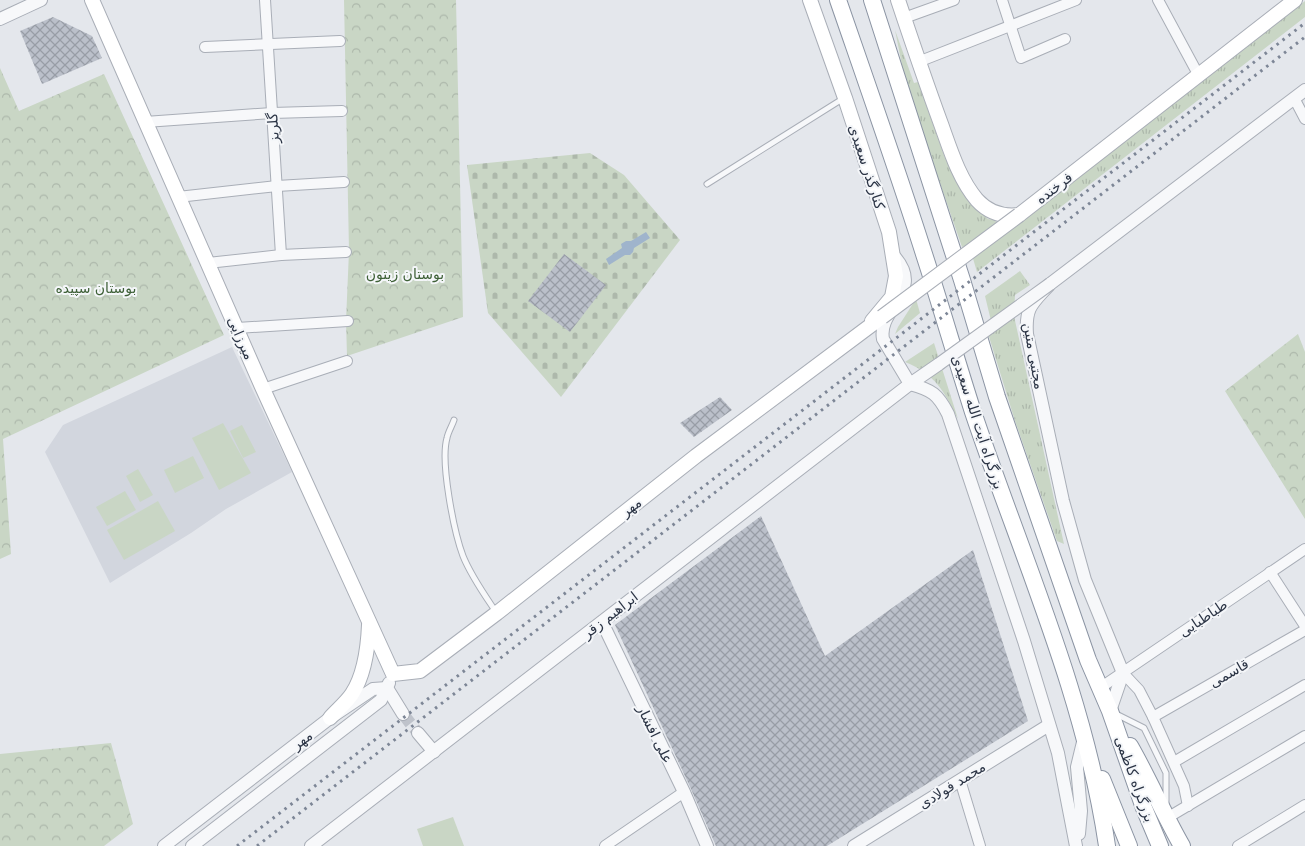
<svg xmlns="http://www.w3.org/2000/svg" width="1305" height="846" viewBox="0 0 1305 846" font-family="'DejaVu Sans','Noto Sans Arabic',sans-serif">
<defs>
<pattern id="grass-tufts" width="24" height="20" patternUnits="userSpaceOnUse" patternTransform="scale(1.25)"><rect width="24" height="20" fill="#c9d6c5"/><path d="M3 7l-1-3M5 7V3M7 7l1-3M15 17l-1-3M17 17v-4M19 17l1-3" fill="none" stroke="#adb8ab"/></pattern>
<pattern id="cemetery-stones" width="16" height="16" patternUnits="userSpaceOnUse" patternTransform="scale(1.25)"><rect width="16" height="16" fill="#c9d6c5"/><path d="M2 7V4a2 2 0 0 1 4 0v3zM10 15v-3a2 2 0 0 1 4 0v3z" fill="#adb8ab"/></pattern>
<pattern id="park-crowns" width="20" height="18" patternUnits="userSpaceOnUse" patternTransform="scale(1.25)"><rect width="20" height="18" fill="#c9d6c5"/><path d="M2 6a3 3 0 1 1 6 0M12 15a3 3 0 1 1 6 0" fill="none" stroke="#adb8ab"/></pattern>
<pattern id="building-cross-hatch" width="8" height="8" patternUnits="userSpaceOnUse" patternTransform="scale(1.25)"><rect width="8" height="8" fill="#bbc0ca"/><path d="M0 0l8 8M0 8l8-8" fill="none" stroke="#989da6"/></pattern>
</defs>
<rect width="100%" height="100%" fill="#e4e7ec"/>
<!-- built -->
<polygon fill="#d2d6de" points="232,347 292,472 226,509 191,533 110,583 45,452 63,425"/>
<!-- grass -->
<g fill="url(#grass-tufts)">
<polygon points="1305,1 1305,17 977,272 969,245 962,247 906,85 895,30 914,83 918,82 945,158 972,203 988,219 995,220 1002,235"/>
<polygon points="1020,271 1030,285 1015,295 1014,316 1064,544 1057,541 1015,421 986,327 992,325 985,296"/>
<polygon points="916,299 920,313 895,334 898,327"/>
<path d="M934,343L958,419C944,391 935,374 905,362Z"/>
</g>
<!-- cemetery -->
<polygon fill="url(#cemetery-stones)" points="590,153 624,175 680,240 561,397 488,313 467,165"/>
<!-- park -->
<g fill="url(#park-crowns)">
<polygon points="344,0 456,0 463,317 347,356 346,321 349,251"/>
<polygon points="0,68 19,111 104,74 224,335 3,439 11,554 0,559"/>
<polygon points="1298,334 1305,352 1305,519 1225,391"/>
<polygon points="111,743 133,824 104,846 0,846 0,754"/>
</g>
<!-- pitch -->
<g fill="#c9d6c5">
<polygon points="223,423 251,473 219,490 192,438"/>
<polygon points="242,425 256,452 243,458 230,431"/>
<polygon points="193,456 204,478 175,493 164,470"/>
<polygon points="138,469 153,495 140,502 126,476"/>
<polygon points="125,491 136,510 107,526 96,507"/>
<polygon points="158,501 175,531 124,560 107,530"/>
<polygon points="453,817 464,846 423,846 417,829"/>
</g>
<!-- water -->
<polygon fill="#9fb4cc" points="646,232 650,238 634,248 633,252 630,255 625,255 609,265 606,259 622,248 621,244 626,241 631,241"/>
<!-- building -->
<g fill="url(#building-cross-hatch)">
<polygon points="53,17 92,36 102,58 42,84 20,31"/>
<polygon points="564,254 606,285 570,332 528,301"/>
<polygon points="720,397 732,410 694,437 680,423"/>
<polygon points="761,516 825,656 973,550 1028,721 827,846 716,846 691,789 615,625"/>
</g>
<g fill="none" stroke-linecap="round" stroke-linejoin="round">
<!-- tertiary-tunnel -->
<polyline stroke="#bfc3cb" stroke-width="12" stroke-dasharray="12 6" stroke-linecap="butt" points="403,714 418,733"/>
<!-- service casing -->
<g stroke="#a9aeb7" stroke-width="7">
<g id="service">
<polyline points="707,184 844,98"/>
<path d="M454,420C452,426 448,432 447,438C440,462 454,532 463,556C471,576 484,594 496,612"/>
<polyline points="1116,714 1144,728 1166,773 1166,803"/>
</g>
</g>
<!-- minor casing -->
<g stroke="#a9aeb7" stroke-width="12">
<g id="minor">
<polyline points="265,0 281,255"/>
<polyline points="1002,0 1021,58 1065,39"/>
<polyline points="1158,0 1199,76"/>
<polyline points="904,18 954,0"/>
<polyline points="205,47 340,41"/>
<polyline points="918,62 1076,0"/>
<polyline points="1294,98 1305,119"/>
<polyline points="145,122 272,113 342,111"/>
<polyline points="178,197 277,186 344,182"/>
<polyline points="208,263 281,255 346,252"/>
<polyline points="237,328 348,321"/>
<polyline points="263,389 347,361"/>
<polyline points="1270,572 1305,626"/>
<polyline points="1123,673 1139,690 1153,717 1184,786 1188,806"/>
<polyline points="1100,688 1305,549"/>
<polyline points="1153,717 1305,630"/>
<polyline points="1174,762 1305,685"/>
<polyline points="960,780 980,846"/>
<polyline points="1167,818 1305,736"/>
<polyline points="605,846 684,792"/>
<polyline points="1238,846 1305,805"/>
</g>
</g>
<!-- tertiary casing -->
<g stroke="#a9aeb7" stroke-width="14">
<g id="tertiary">
<polyline points="0,19 41,0"/>
<path d="M893,255C927,291 877,308 883,339L910,384C932,390 938,394 948,414L1024,641L1058,753L1076,846"/>
<polyline points="602,622 684,792 707,846"/>
<polyline points="387,688 403,714"/>
<path d="M1110,711L1123,673L1085,580L1063,501L1027,334C1025,306 1033,303 1050,284L1305,90"/>
<polyline points="418,733 434,752"/>
<polyline points="1079,834 1081,811 1077,767 1084,738"/>
<polyline points="164,846 330,718 373,689 387,688"/>
<polyline points="192,846 381,700 389,683"/>
<polyline points="311,846 910,384 939,364"/>
<polyline points="854,846 1049,725"/>
</g>
</g>
<!-- secondary casing -->
<g stroke="#a9aeb7" stroke-width="16">
<g id="secondary">
<polyline points="92,0 263,389 393,674 420,671 497,613 696,456 882,317"/>
<polyline points="810,0 845,98 889,232 896,276 892,297 872,321"/>
<path d="M898,0C912,42 926,83 941,124C950,149 959,179 977,200C988,212 1003,217 1019,215L1295,0"/>
<path d="M330,718C337,710 346,703 352,694C365,674 368,648 369,625"/>
</g>
</g>
<!-- trunk casing -->
<g stroke="#8b94a3" stroke-width="18">
<g id="trunk">
<path d="M838,0C867,84 897,169 924,254C941,306 956,359 973,412C1021,555 1085,695 1107,846"/>
<polyline points="872,0 962,280 997,397 1088,660 1110,711 1144,808 1160,846"/>
<path d="M1130,746C1149,779 1163,813 1182,846"/>
<polyline points="1102,779 1129,846"/>
</g>
</g>
<!-- service -->
<use href="#service" stroke="#f7f8fa" stroke-width="5"/>
<!-- minor -->
<use href="#minor" stroke="#f7f8fa" stroke-width="10"/>
<!-- tertiary -->
<use href="#tertiary" stroke="#f7f8fa" stroke-width="12"/>
<!-- secondary -->
<use href="#secondary" stroke="#fff" stroke-width="14"/>
<!-- trunk -->
<use href="#trunk" stroke="#fff" stroke-width="16"/>
<!-- rail -->
<g stroke="#7d8696" stroke-width="3" stroke-dasharray="2.5 5" stroke-linecap="butt">
<polyline points="237,846 1305,23"/>
<polyline points="257,846 1305,37"/>
</g>
<!-- tertiary-bridge casing -->
<g stroke="#a9aeb7" stroke-width="14" stroke-linecap="butt">
<polyline id="tertiary-bridge" points="939,364 1050,284"/>
</g>
<!-- secondary-bridge casing -->
<g stroke="#a9aeb7" stroke-width="16" stroke-linecap="butt">
<polyline id="secondary-bridge" points="882,317 1019,215"/>
</g>
<!-- tertiary-bridge -->
<use href="#tertiary-bridge" stroke="#f7f8fa" stroke-width="12"/>
<!-- secondary-bridge -->
<use href="#secondary-bridge" stroke="#fff" stroke-width="14"/>
</g>
<g text-anchor="middle" stroke-width="4" stroke-linejoin="round" paint-order="stroke">
<!-- street labels -->
<g font-size="14" fill="#2b3445" stroke="#f4f6f9">
<text transform="translate(273 128) rotate(-94)" y="5">گلریز</text>
<text transform="translate(867 167) rotate(72)" y="5">کنارگذر سعیدی</text>
<text transform="translate(1054 188) rotate(-38)" y="5">فرخنده</text>
<text transform="translate(241 338) rotate(66)" y="5">میرزایی</text>
<text transform="translate(1034 356) rotate(80)" y="5">مجتبی متین</text>
<text transform="translate(978 422) rotate(72)" y="5">بزرگراه آیت الله سعیدی</text>
<text transform="translate(631 507) rotate(-38)" y="5">مهر</text>
<text transform="translate(610 615) rotate(-38)" y="5">ابراهیم زقر</text>
<text transform="translate(1203 618) rotate(-34)" y="5">طباطبایی</text>
<text transform="translate(1229 673) rotate(-30)" y="5">قاسمی</text>
<text transform="translate(655 734) rotate(64)" y="5">علی افشار</text>
<text transform="translate(302 740) rotate(-38)" y="5">مهر</text>
<text transform="translate(1135 779) rotate(70)" y="5">بزرگراه کاظمی</text>
<text transform="translate(952 785) rotate(-32)" y="5">محمد فولادی</text>
</g>
<!-- park labels -->
<g font-size="14" fill="#3f6138" stroke="#f4f6f9">
<text x="405" y="279">بوستان زیتون</text>
<text x="96" y="293">بوستان سپیده</text>
</g>
</g>
</svg>
